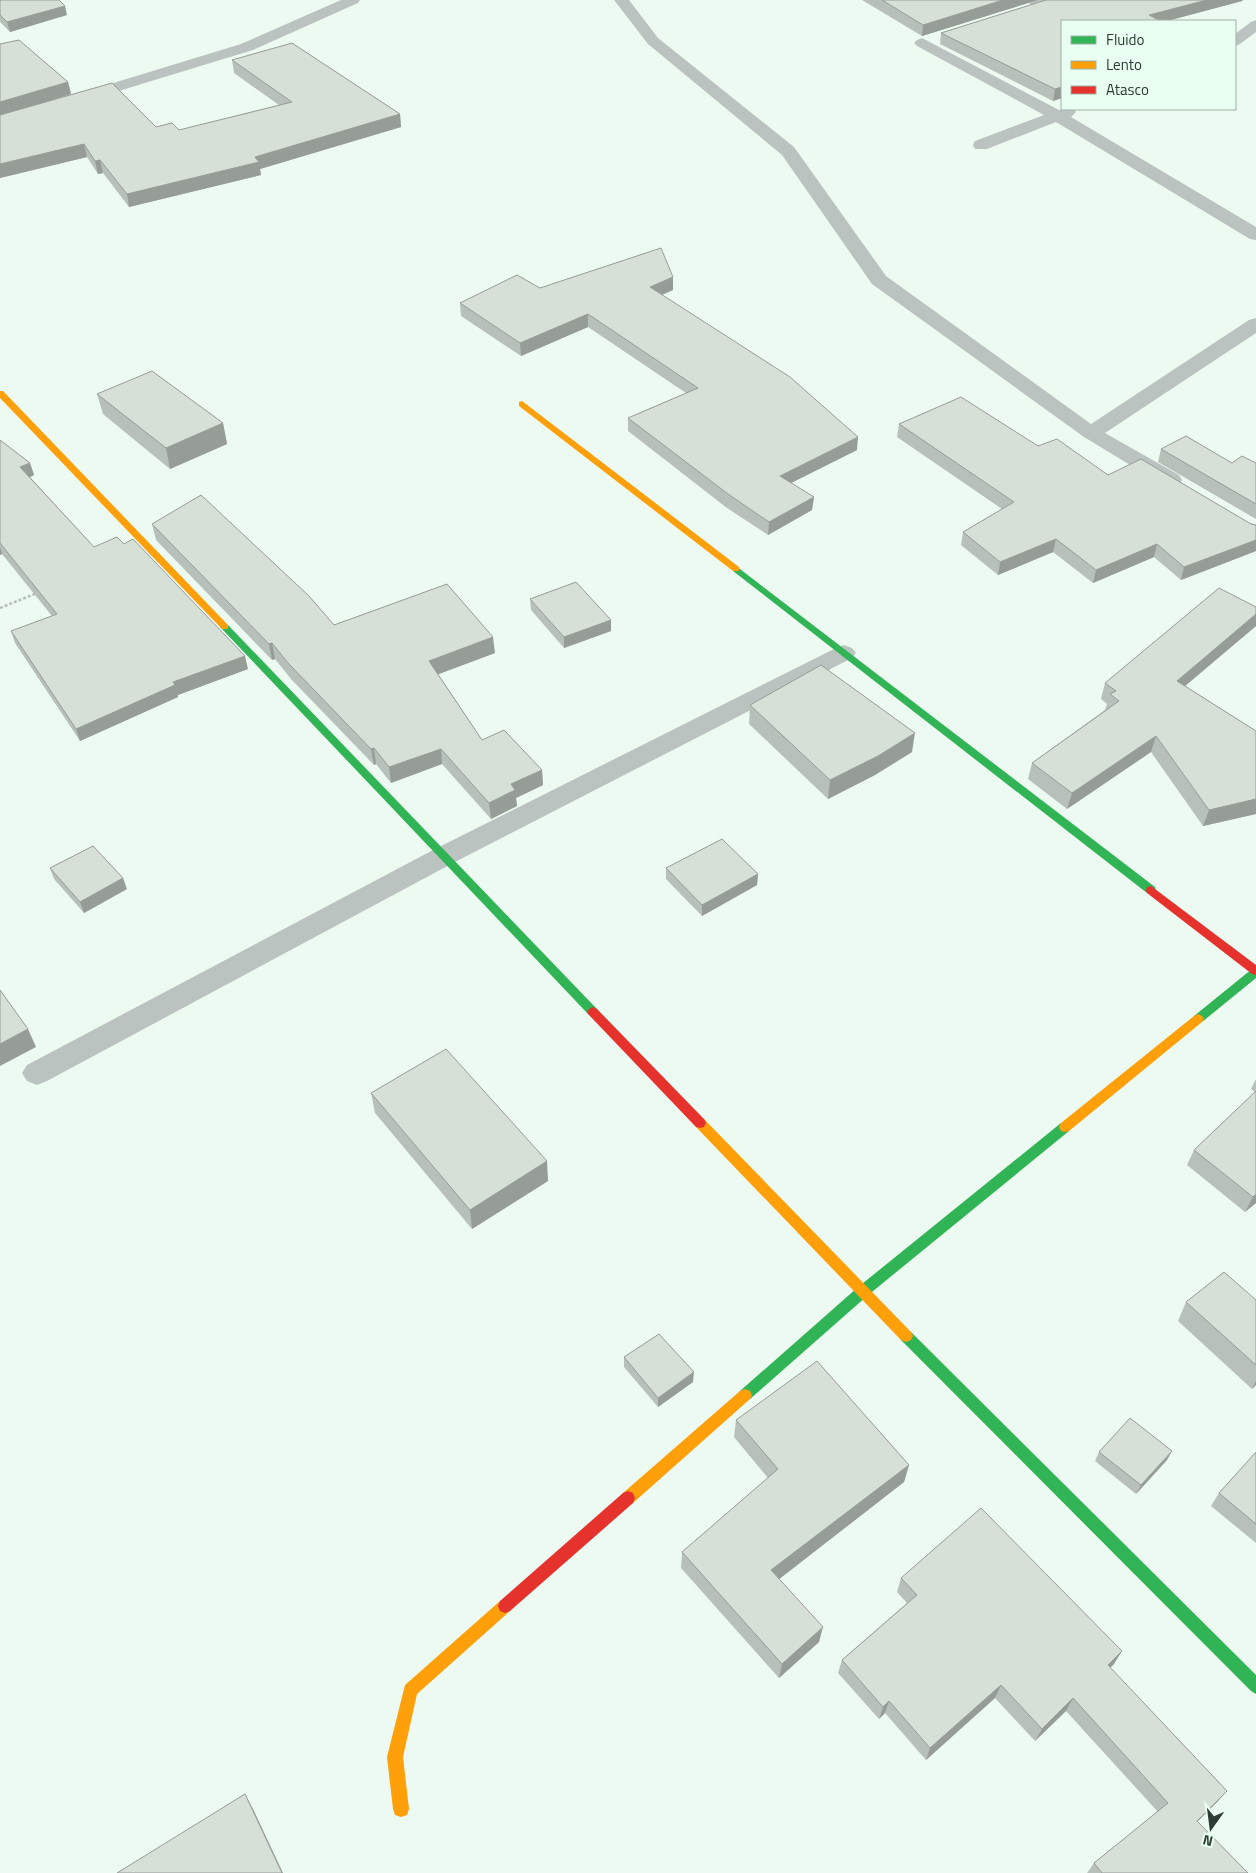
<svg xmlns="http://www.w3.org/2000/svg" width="1256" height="1873" viewBox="0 0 1256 1873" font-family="'Titillium Web',sans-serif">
<rect width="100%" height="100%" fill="#edfaf2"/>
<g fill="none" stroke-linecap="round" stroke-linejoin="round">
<!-- path -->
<polyline stroke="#b7bebc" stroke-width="2.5" stroke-dasharray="3 2" stroke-linecap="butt" points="0,608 37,593"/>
<!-- street -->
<g fill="#bbc3c1" fill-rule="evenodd">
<polygon points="341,0 360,0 358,3 253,50 86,101 74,101 72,98 74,95 241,44"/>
<polygon points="614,0 629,0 658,38 794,147 886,276 1091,424 1249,320 1256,318 1256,333 1105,433 1179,475 1182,480 1179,485 1171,486 1163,485 1084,437 872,284 782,155 648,44"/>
<path d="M1027,0H1044L1049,5L1046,8C1038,10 1031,7 1027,0Z"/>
<polygon points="1256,20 1256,32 1240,44 1235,46 1235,34 1251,22"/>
<polygon points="922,38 1059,110 1074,109 1076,112 1071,117 1256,227 1256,240 1250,239 1056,122 987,149 975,149 973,145 975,141 1044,115 917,46 914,43 917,40"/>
<polygon points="844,645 852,648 856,653 852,658 453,863 47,1081 37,1085 27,1081 22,1073 27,1065 435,849 836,648"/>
</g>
<!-- fast -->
<g fill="#30b455" fill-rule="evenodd">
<polygon points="736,566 1155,887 1156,890 1155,893 1147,893 733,571 733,567"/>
<polygon points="225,624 228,625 597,1009 599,1012 597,1015 589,1015 222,629 220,627"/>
<polygon points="1256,968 1256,978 1202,1022 1194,1022 1192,1019 1194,1016 1252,969"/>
<polygon points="1065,1122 1069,1123 1071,1127 1069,1131 867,1296 750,1399 745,1401 740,1399 738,1395 740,1391 857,1288 1061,1123"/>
<polygon points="906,1330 911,1332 1256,1675 1256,1694 1251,1691 901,1340 899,1336 901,1332"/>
</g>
<!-- slow -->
<g fill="#ff9f0a" fill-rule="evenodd">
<polygon points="0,391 3,391 228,625 228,629 222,629 0,398"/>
<polygon points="522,401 739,567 739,571 733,571 519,406 519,402"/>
<polygon points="1198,1014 1202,1016 1204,1019 1202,1022 1069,1131 1065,1132 1061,1131 1059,1127 1061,1123 1194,1016"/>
<polygon points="700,1118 704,1119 911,1332 913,1336 911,1340 906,1342 901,1340 696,1127 694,1123 696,1119"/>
<polygon points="745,1389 750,1391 752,1395 750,1399 633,1503 628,1505 623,1503 621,1498 623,1493 740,1391"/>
<polygon points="505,1599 510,1601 512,1606 510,1611 417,1694 403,1757 409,1809 407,1815 401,1817 395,1815 393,1809 387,1757 405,1685 500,1601"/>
</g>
<!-- jam -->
<g fill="#e5322d" fill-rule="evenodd">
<polygon points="1151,886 1256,965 1256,975 1252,974 1147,893 1146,890 1147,887"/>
<polygon points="593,1007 597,1009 704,1119 706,1123 704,1127 700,1128 696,1127 589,1015 587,1012 589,1009"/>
<polygon points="628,1491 633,1493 635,1498 633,1503 510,1611 505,1613 500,1611 498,1606 500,1601 623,1493"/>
</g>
</g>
<!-- wall -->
<g fill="#b8c1b9">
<polygon points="0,0 67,15 10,32 0,22"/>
<polygon points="862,0 1038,0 922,36"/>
<polygon points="1046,0 1243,0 1242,1 1167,21 1062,21 1062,98 1053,101 940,44 941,33"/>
<polygon points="19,40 68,82 71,94 36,105 112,83 156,127 172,123 179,130 279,105 234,73 232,60 292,43 400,114 401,127 260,169 261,175 129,207 103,173 98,174 87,157 0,178 0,44"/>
<polygon points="540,288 673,290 662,295 857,450 791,483 814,497 812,510 768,535 727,508 628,431 628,418 686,393 588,327 521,356 461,316 460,303"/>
<polygon points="97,394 223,423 227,444 170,469 103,414"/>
<polygon points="899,424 1038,446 1108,475 1256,525 1256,551 1181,580 1154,557 1093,583 1053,552 998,575 961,545 963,532 1002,509 897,437"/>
<polygon points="0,440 30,463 34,475 30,477 94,547 248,669 178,695 178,697 80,741 15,643 11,631 52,616 2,554 0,555"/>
<polygon points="1161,449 1232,463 1256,463 1256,519 1158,462"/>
<polygon points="152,524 334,625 495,653 438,674 482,740 542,770 543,785 516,798 517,806 491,819 442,764 391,783 376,764 374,765 291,679 275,659 272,660 156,540"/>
<polygon points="530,599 611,620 611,631 564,648 531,610"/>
<polygon points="1256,607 1256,626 1185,686 1256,731 1256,814 1203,826 1151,752 1067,809 1028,779 1032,763 1105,710 1107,704 1101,699 1105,683"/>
<polygon points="750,705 912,752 875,775 828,799 749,724"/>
<polygon points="50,868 127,889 84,913 54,879"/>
<polygon points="666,868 758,874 757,885 702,916 666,879"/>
<polygon points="1256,1079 1256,1203 1245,1212 1187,1165 1194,1150 1255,1092 1251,1089"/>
<polygon points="371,1093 548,1181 472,1229 375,1113"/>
<polygon points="1256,1300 1256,1385 1252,1389 1178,1321 1186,1302"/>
<polygon points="624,1357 693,1382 658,1407 624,1367"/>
<polygon points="736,1420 909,1465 904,1482 779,1579 819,1642 779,1678 681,1568 682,1552 768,1478 734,1437"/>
<polygon points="1099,1452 1167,1460 1136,1494 1095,1461"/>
<polygon points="1256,1452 1256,1543 1211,1506 1219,1493"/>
<polygon points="901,1578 1114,1664 1110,1668 1227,1791 1217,1802 1197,1822 1248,1873 1087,1873 1094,1863 1158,1812 1066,1711 1035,1741 995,1698 926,1760 885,1713 879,1719 838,1673 842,1660 907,1603 897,1592"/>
</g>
<!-- shaded-wall -->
<g fill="#969d96">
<polygon points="1003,0 1038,0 922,36 923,25"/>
<polygon points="1207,0 1243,0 1242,1 1167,21 1148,21 1149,15"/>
<polygon points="65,6 67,15 10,32 7,22"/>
<polygon points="68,82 71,94 0,116 0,102"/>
<polygon points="1062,87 1062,98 1053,101 1055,89"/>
<polygon points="400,114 401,127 260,169 261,175 129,207 127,194"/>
<polygon points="84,144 87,157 0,178 0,164"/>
<polygon points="100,160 103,173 98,174 95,161"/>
<polygon points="673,277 673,290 650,300 650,287"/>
<polygon points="588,314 588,327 521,356 520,343"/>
<polygon points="223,423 227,444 170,469 166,448"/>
<polygon points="858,437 857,450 779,489 780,476"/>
<polygon points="30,463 34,475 24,480 20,467"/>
<polygon points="814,497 812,510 768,535 769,522"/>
<polygon points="1056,539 1053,552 998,575 1000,562"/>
<polygon points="1256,540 1256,551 1181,580 1184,567"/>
<polygon points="1157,544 1154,557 1093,583 1096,570"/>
<polygon points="0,547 2,554 0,555"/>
<polygon points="1256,614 1256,626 1172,697 1177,681"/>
<polygon points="611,620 611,631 564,648 564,637"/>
<polygon points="493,637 495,653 431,677 429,661"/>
<polygon points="272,643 275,659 272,660 269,644"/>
<polygon points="245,656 248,669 178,695 178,697 80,741 76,729 173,682"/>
<polygon points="915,733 912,752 875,775 828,799 830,780"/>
<polygon points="1156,736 1151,752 1067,809 1072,793"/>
<polygon points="374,748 376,764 374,765 371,749"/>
<polygon points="441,749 442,764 391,783 389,767"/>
<polygon points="542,770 543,785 516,798 517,806 491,819 489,803 511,784"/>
<polygon points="1256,799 1256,814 1203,826 1209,810"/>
<polygon points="758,874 757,885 702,916 702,905"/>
<polygon points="123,878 127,889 84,913 80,902"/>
<polygon points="28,1029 36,1047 0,1066 0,1044"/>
<polygon points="547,1161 548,1181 472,1229 470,1210"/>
<polygon points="1256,1194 1256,1203 1245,1212 1253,1197"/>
<polygon points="694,1372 693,1382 658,1407 658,1398"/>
<polygon points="1256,1381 1256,1385 1252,1389"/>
<polygon points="1172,1451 1167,1460 1136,1494 1141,1485"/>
<polygon points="909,1465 904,1482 769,1587 771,1570"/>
<polygon points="823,1627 819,1642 779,1678 782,1664"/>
<polygon points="1122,1651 1114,1664 1100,1678 1108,1665"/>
<polygon points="1001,1685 995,1698 926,1760 930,1748"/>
<polygon points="1073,1698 1066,1711 1035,1741 1042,1729"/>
<polygon points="889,1701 885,1713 879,1719 883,1707"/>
<polygon points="1227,1791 1217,1802 1187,1832 1197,1821"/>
<polygon points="245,1794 254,1811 283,1873 282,1873"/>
</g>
<!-- building -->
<g fill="#d6e0d7" stroke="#969d96">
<polygon points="0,0 59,0 65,6 7,22 0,15"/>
<polygon points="882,0 1003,0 923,25"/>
<polygon points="1046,0 1207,0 1149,15 1161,21 1062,21 1062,87 1055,89 941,33"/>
<polygon points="19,40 68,82 0,102 0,44"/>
<polygon points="292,43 400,114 255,157 259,162 127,194 100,160 95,161 84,144 0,164 0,115 112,83 156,127 172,123 179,130 292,102 232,60"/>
<polygon points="661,248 673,277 650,287 790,377 858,437 780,476 814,497 769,522 728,494 628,418 698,388 588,314 520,343 460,303 517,275 540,288"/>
<polygon points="152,371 223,423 166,448 97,394"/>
<polygon points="961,397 1038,446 1057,439 1108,475 1141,459 1251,524 1256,525 1256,540 1184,567 1157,544 1096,570 1056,539 1000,562 963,532 1014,502 899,424"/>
<polygon points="1186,436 1232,463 1242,456 1256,463 1256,504 1161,449"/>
<polygon points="0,440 30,463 20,467 94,547 117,537 124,544 133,539 245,656 173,682 175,685 76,729 11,631 57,614 0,543"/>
<polygon points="201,495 309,596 334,625 447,584 493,637 429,661 482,740 504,730 542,770 511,784 515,790 489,803 441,749 389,767 374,748 371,749 288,663 272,643 269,644 152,524"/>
<polygon points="576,582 611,620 564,637 530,599"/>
<polygon points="1219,588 1256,607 1256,614 1177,681 1256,731 1256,799 1209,810 1156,736 1072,793 1032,763 1119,701 1110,694 1116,691 1105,683"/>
<polygon points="821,665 915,733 878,756 830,780 750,705"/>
<polygon points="722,839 758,874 702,905 666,868"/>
<polygon points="93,846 123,878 80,902 50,868"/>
<polygon points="0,990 28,1029 0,1044"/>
<polygon points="446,1049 547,1161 470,1210 371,1093"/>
<polygon points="1256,1091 1256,1194 1253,1197 1194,1150"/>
<polygon points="1224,1272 1256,1300 1256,1365 1186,1302"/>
<polygon points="659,1334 694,1372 658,1398 624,1357"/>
<polygon points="817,1361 909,1465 771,1570 823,1627 782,1664 682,1552 778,1469 736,1420"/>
<polygon points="1130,1418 1172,1451 1141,1485 1099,1452"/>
<polygon points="1256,1452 1256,1524 1219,1493"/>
<polygon points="981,1508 1122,1651 1108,1665 1227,1791 1197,1821 1248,1873 1102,1873 1094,1863 1168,1803 1073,1698 1042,1729 1001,1685 930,1748 889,1701 883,1707 842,1660 917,1595 901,1578"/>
<polygon points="245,1794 282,1873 117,1873"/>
</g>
<!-- legend -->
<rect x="1061" y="20" width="175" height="90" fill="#e8fff1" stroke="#9db1a5"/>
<rect x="1071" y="36" width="25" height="8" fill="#30b455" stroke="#9db1a5"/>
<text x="1106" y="45" font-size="15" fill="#2c3b33">Fluido</text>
<rect x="1071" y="61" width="25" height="8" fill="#ff9f0a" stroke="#9db1a5"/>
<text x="1106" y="70" font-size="15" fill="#2c3b33">Lento</text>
<rect x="1071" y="86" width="25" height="8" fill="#e5322d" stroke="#9db1a5"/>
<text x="1106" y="95" font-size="15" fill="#2c3b33">Atasco</text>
<!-- north arrow -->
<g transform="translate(1211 1828) rotate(194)" stroke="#e8fff1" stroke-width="4" paint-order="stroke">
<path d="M0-4L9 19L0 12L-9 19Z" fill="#2c3b33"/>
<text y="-8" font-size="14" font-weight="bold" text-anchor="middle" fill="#2c3b33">N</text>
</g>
</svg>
